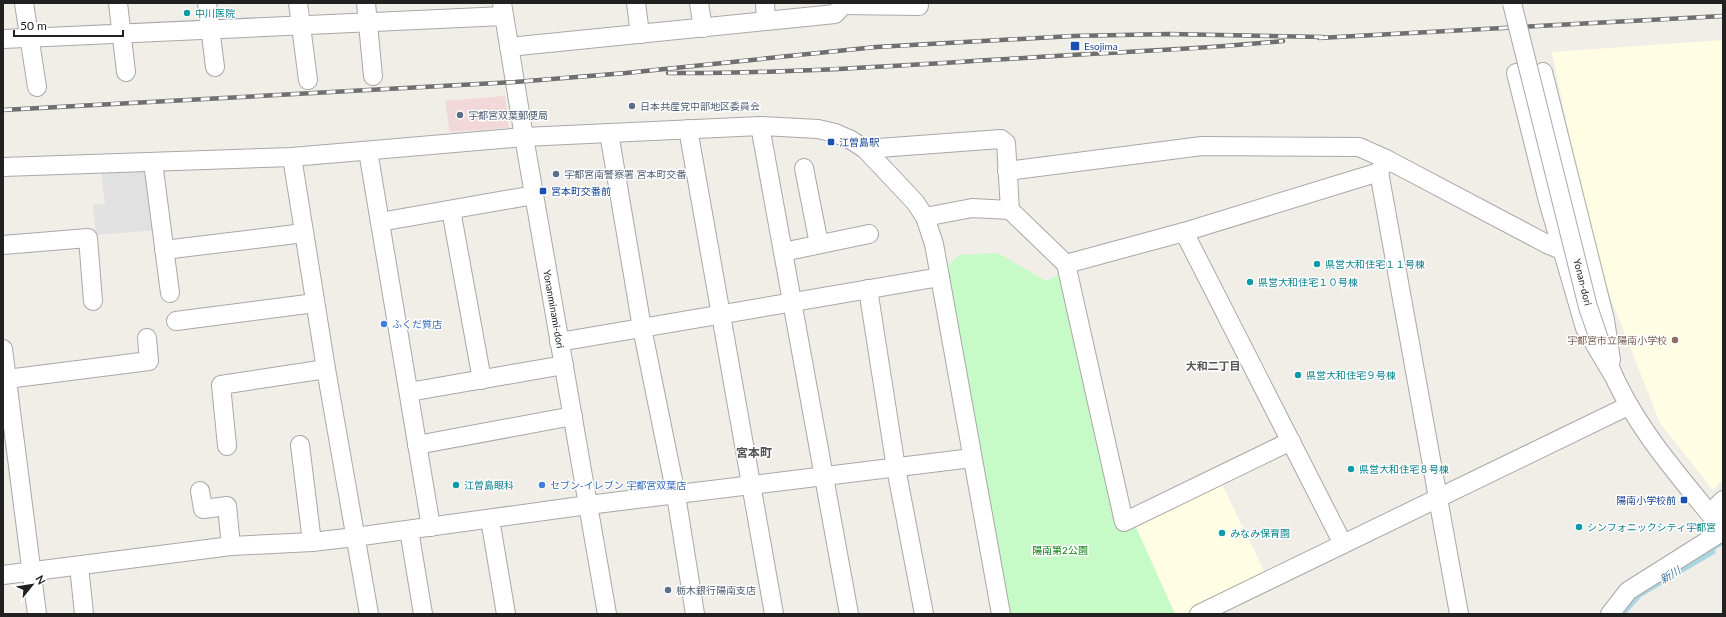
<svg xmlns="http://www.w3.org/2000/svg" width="1726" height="617" viewBox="0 0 1726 617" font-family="Lato,'Noto Sans JP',sans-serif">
<rect width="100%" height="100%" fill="#f1eee8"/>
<!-- commercial -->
<polygon fill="#f2d8d8" points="505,96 509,128 450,132 445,101"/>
<!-- education -->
<g fill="#fffde3">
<polygon points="1723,40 1723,479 1713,490 1660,423 1594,256 1552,52"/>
<polygon points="1220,480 1265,573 1185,614 1175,614 1134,523"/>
</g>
<!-- park -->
<polygon fill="#c6fac7" points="998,253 1046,281 1061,273 1119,531 1134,523 1175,614 1009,614 947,267 959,255"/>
<!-- parking -->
<polygon fill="#e1e1e1" points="148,166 158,230 96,235 93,205 105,204 101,169"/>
<!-- water -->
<path fill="#a9d6df" d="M1714,548L1716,553L1641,597L1626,614H1621C1640,585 1684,566 1714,548Z"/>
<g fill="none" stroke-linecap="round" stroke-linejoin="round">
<!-- stream -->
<polyline stroke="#a9d6df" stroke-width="4.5" points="1687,564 1723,542"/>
<!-- minor casing -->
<g stroke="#a8a8a8" stroke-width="20">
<g id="minor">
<polyline points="24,3 37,87"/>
<polyline points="118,3 126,72"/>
<polyline points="207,3 215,67"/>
<polyline points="298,3 308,80"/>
<polyline points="366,3 373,76"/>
<polyline points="502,3 524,137 607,614"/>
<polyline points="636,3 640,34"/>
<polyline points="699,3 703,28"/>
<polyline points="765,3 766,21"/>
<polyline points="843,5 919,6 918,3"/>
<polyline points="3,39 504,16"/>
<polyline points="509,47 835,14 845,3"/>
<polyline points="1543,72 1605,320 1611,360"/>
<polyline points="1516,73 1548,201 1585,328 1613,375"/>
<polyline points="760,126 849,614"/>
<polyline points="688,129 774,614"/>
<polyline points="609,133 642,328 676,495 695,614"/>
<polyline points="865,149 1001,139 1006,143 1010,210"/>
<polyline points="368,151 431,527"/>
<polyline points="292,157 326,369 369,614"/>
<polyline points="153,162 170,293"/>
<polyline points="3,167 292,157 524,137 760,126 818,129 835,133 851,140 865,149 915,202 925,217 934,244 1001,614"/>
<polyline points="804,168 819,244"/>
<polyline points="1007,171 1202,146 1359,147 1386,159"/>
<polyline points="1379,172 1459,614"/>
<polyline points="451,210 482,380"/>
<polyline points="925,217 972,208 1010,210 1066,264 1124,522 1291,441"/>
<polyline points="380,222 534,195"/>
<polyline points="1184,232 1343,544"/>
<polyline points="3,245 88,238 93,301"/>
<polyline points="164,250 304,233"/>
<polyline points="783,252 869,234"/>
<polyline points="1066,264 1184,232 1379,172 1386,159 1547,244 1561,250"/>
<polyline points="868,289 896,468 924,614"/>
<polyline points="176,321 315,303"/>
<polyline points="559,342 940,277"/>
<polyline points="3,349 37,614"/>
<path d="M1609,365C1634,427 1681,478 1723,530"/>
<polyline points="7,379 149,361 147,338"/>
<polyline points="409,392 564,365"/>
<polyline points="300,445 312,542"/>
<polyline points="417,445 573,416"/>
<polyline points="227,446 221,385 326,369"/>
<polyline points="200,491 203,509 227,506 231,546"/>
<polyline points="1710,513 1723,500"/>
<polyline points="490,519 506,614"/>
<polyline points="409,530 423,614"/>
<polyline points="79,566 84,614"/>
<polyline points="3,575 231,546 312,542 355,537 588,505 972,458"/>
<polyline points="1199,614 1628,406"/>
<polyline points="1610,614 1628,591 1723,531"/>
</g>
</g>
<!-- minor -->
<use href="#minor" stroke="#fff" stroke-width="18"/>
<!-- rail casing -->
<g stroke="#6f6f6f" stroke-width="4.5">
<g id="rail">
<polyline points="1319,38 1723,16"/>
<path d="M668,73C787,74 905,65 1024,58C1110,52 1197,50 1283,41"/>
<polyline points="3,110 515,82 626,73 876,47 1073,36 1169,34 1323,37"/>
</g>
</g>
<!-- rail -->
<use href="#rail" stroke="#fff" stroke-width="3" stroke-dasharray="9" stroke-linecap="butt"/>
<!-- minor-bridge casing -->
<g stroke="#a8a8a8" stroke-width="20" stroke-linecap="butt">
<polyline id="minor-bridge" points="1512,3 1588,307 1600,342"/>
</g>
<!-- minor-bridge -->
<use href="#minor-bridge" stroke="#fff" stroke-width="18"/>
</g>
<!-- markers -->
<g fill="#0f9aa8" stroke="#fff" stroke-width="1.5">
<circle cx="187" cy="13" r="4"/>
<circle cx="1317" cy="264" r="4"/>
<circle cx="1250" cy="282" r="4"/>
<circle cx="1298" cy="375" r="4"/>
<circle cx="1351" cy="469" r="4"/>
<circle cx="456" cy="485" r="4"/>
<circle cx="1579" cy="527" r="4"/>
<circle cx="1222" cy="533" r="4"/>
</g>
<g fill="#1a4fb4" stroke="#fff" stroke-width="1.5">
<rect x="1070" y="41" width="10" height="10" rx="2"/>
<rect x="827" y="138" width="8" height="8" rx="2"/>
<rect x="539" y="187" width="8" height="8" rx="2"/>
<rect x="1680" y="496" width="8" height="8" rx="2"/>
</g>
<g fill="#5c6f8a" stroke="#fff" stroke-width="1.5">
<circle cx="632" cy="106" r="4"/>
<circle cx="460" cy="115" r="4"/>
<circle cx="556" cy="174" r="4"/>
<circle cx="668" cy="590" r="4"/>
</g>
<g fill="#3f7fe0" stroke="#fff" stroke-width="1.5">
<circle cx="384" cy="324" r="4"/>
<circle cx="542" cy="485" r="4"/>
</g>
<circle fill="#8d6e63" stroke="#fff" stroke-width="1.5" cx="1675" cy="340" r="4"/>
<g text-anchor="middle" stroke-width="3" stroke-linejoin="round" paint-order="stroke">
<!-- culture labels -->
<g font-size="10" fill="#0d838f" stroke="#fff" text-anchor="start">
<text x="195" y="17">中川医院</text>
<text x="1325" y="268">県営大和住宅１１号棟</text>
<text x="1258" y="286">県営大和住宅１０号棟</text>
<text x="1306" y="379">県営大和住宅９号棟</text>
<text x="1359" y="473">県営大和住宅８号棟</text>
<text x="464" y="489">江曽島眼科</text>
<text x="1587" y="531">シンフォニックシティ宇都宮</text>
<text x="1230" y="537">みなみ保育園</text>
</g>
<!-- transit labels -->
<g font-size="10" fill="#164399" stroke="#fff" text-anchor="start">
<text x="1084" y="50">Esojima</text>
<text x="839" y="146">江曽島駅</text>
<text x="551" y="195">宮本町交番前</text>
<text x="1676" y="504" text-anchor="end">陽南小学校前</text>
</g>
<!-- service labels -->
<g font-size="10" fill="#4e5e75" stroke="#fff" text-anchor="start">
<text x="640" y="110">日本共産党中部地区委員会</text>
<text x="468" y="119">宇都宮双葉郵便局</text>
<text x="564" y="178">宇都宮南警察署 宮本町交番</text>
<text x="676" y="594">栃木銀行陽南支店</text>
</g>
<!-- street labels -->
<g font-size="10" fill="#212121" stroke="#fff">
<text transform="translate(1583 282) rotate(76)" y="4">Yonan-dori</text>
<text transform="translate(554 309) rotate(80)" y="4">Yonanminami-dori</text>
</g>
<!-- shop labels -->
<g font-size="10" fill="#366cbe" stroke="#fff" text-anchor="start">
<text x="392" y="328">ふくだ質店</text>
<text x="550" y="489">セブン-イレブン 宇都宮双葉店</text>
</g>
<!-- education labels -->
<g font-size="10" fill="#785e54" stroke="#fff" text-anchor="end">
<text x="1667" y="344">宇都宮市立陽南小学校</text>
</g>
<!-- park labels -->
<g font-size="10" fill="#0b830d" stroke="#fff">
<text x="1060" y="554">陽南第2公園</text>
</g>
<!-- neighbourhood labels -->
<g font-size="11" font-weight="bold" fill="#545454" stroke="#fff">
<text x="1213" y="370">大和二丁目</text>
</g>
<!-- water labels -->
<g font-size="11" font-style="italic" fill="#467aa3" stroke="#fff">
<text transform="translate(1670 575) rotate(-31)" y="4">新川</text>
</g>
<!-- quarter labels -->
<g font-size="12" font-weight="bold" fill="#545454" stroke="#fff">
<text x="754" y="457">宮本町</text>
</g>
</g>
<!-- border -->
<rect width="1726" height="617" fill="none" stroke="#212121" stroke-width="8"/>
<!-- north arrow -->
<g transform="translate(32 585) rotate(60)" stroke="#ffffff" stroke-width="3" paint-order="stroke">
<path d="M0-3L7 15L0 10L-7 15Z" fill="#212121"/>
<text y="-6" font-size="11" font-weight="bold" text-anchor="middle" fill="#212121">N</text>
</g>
<!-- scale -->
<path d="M14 30v6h109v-6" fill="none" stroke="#212121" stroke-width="2"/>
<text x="20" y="30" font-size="12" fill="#212121" stroke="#ffffff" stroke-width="3" paint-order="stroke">50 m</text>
</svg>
